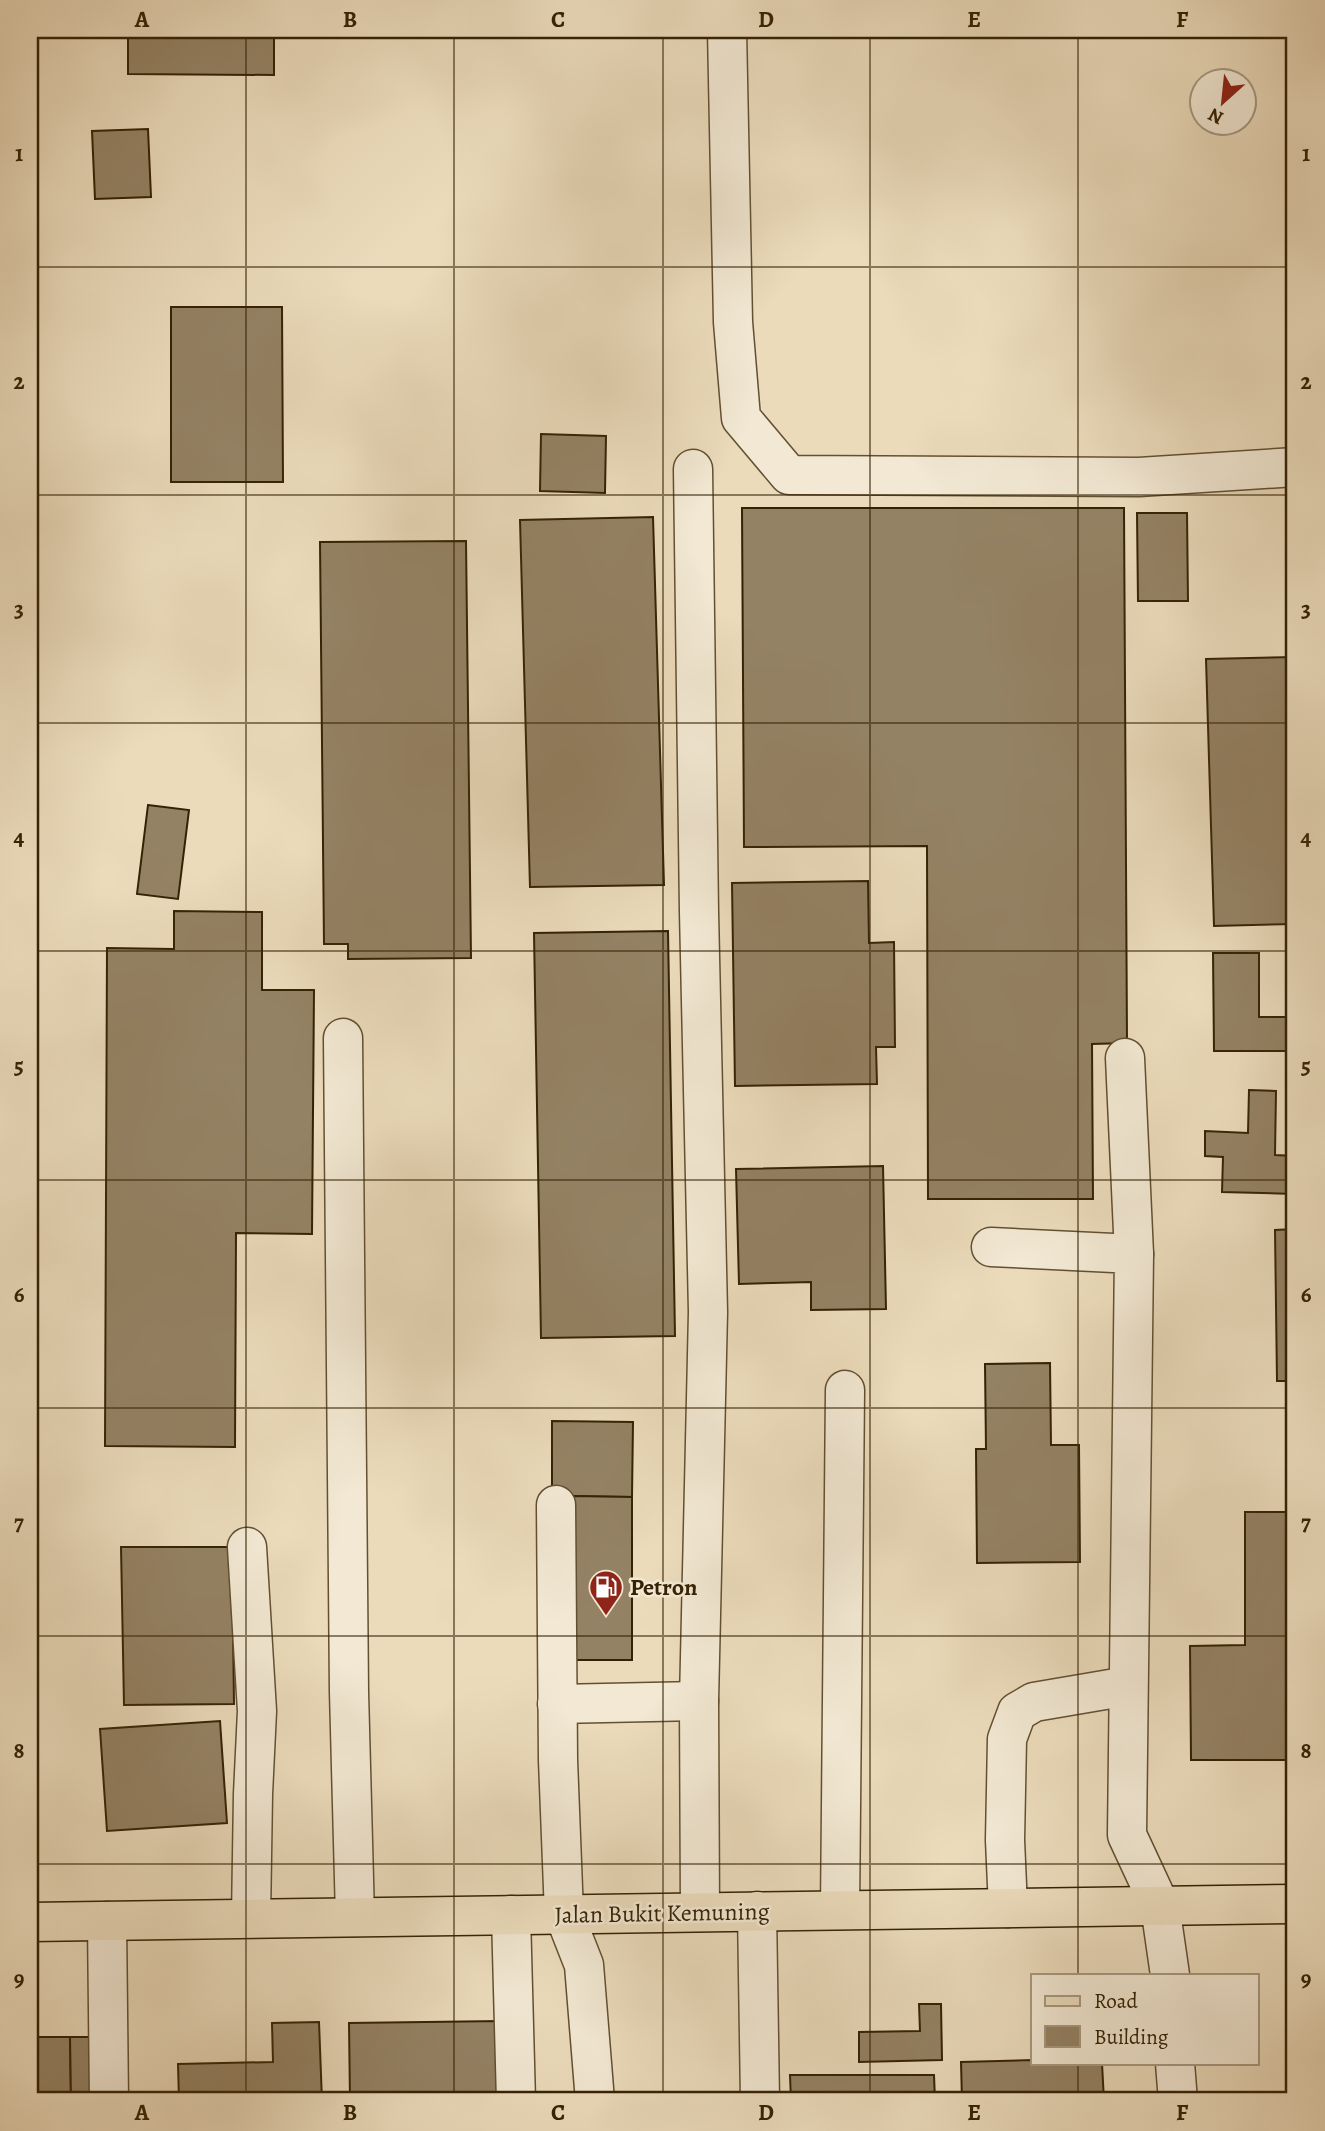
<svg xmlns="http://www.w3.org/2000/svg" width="1325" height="2131" viewBox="0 0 1325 2131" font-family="Alegreya,serif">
<rect width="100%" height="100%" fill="#ebdbbb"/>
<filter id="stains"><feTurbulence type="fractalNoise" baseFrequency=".00286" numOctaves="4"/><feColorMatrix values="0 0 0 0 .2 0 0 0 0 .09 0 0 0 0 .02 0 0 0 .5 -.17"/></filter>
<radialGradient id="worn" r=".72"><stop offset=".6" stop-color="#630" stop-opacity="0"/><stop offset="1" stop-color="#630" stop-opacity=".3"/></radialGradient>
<!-- building -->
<g fill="#948264" stroke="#352205" stroke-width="2">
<polygon points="128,30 274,30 274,75 128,74"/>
<polygon points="148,129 151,197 95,199 92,131"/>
<polygon points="171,307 282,307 283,482 171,482"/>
<polygon points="541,434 606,436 605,493 540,491"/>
<polygon points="742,508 1124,508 1127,1043 1092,1044 1093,1199 928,1199 927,846 744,847"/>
<polygon points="1137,513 1187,513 1188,601 1138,601"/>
<polygon points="653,517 664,885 530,887 520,520"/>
<polygon points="466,541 471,958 348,959 348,944 324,944 320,542"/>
<polygon points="1295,657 1295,924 1214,926 1206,659"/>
<polygon points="148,805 189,810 178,899 137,894"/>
<polygon points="868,881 869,943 894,942 895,1047 876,1047 877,1084 735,1086 732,883"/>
<polygon points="174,911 262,912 262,990 314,990 312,1234 236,1233 235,1447 105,1446 107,948 174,949"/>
<polygon points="668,931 675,1336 541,1338 534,933"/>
<polygon points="1213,953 1259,953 1259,1017 1292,1017 1292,1051 1214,1051"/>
<polygon points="1249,1090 1276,1091 1275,1155 1295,1156 1295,1194 1222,1192 1223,1157 1205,1156 1205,1131 1248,1133"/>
<polygon points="883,1166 886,1309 811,1310 811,1282 739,1284 736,1169"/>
<polygon points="1295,1229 1295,1381 1277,1381 1275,1230"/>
<polygon points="1050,1363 1051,1445 1079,1445 1080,1562 977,1563 976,1449 986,1449 985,1364"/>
<polygon points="552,1421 633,1422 632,1497 552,1496"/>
<polygon points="574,1496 632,1497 632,1660 573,1660"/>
<polygon points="1245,1512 1295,1512 1295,1760 1191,1760 1190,1646 1245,1645"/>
<polygon points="121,1547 232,1547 234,1704 124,1705"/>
<polygon points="220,1721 227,1823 107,1831 100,1729"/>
<polygon points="919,2004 941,2004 942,2060 859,2062 859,2032 920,2031"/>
<polygon points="501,2021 503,2101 350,2101 349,2023"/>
<polygon points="319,2022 322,2101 179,2101 178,2064 273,2062 272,2023"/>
<polygon points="36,2037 37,2101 30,2101 30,2038"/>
<polygon points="36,2037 70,2037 71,2101 37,2101"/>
<polygon points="70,2037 105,2037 106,2101 71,2101"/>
<polygon points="1033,2060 1033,2063 1102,2063 1104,2101 962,2101 961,2062"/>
<polygon points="790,2075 934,2075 935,2101 791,2101"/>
</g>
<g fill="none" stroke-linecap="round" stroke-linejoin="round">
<!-- minor casing -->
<g stroke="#625032" stroke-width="41">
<g id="minor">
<polyline points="727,30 733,322 741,418 789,475 1139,477 1295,467"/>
<polyline points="693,469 699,912 708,1312 699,1701 700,1912"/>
<polyline points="343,1038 349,1692 355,1917"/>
<polyline points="1125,1058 1134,1254"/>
<polyline points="991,1247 1134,1254 1127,1835 1160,1906 1170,1975"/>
<polyline points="556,1505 558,1760 564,1914 584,1965 595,2101"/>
<polyline points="247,1547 257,1711 253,1794 251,1918"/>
<polyline points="557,1704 699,1701"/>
<polyline points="1008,1908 1005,1840 1007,1739 1017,1712 1034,1702 1128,1686"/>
<polyline points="840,1910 845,1390"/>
<polyline points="757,1911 760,2101"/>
<polyline points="511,1915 516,2101"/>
<polyline points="107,1921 109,2101"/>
<polyline points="1175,2063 1178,2101"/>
</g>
</g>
<!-- major casing -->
<g stroke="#352205" stroke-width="41">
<polyline id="major" points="30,1922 1295,1904"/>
</g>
<!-- minor -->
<use href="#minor" stroke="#f2e8d3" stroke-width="38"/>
<!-- major -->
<use href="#major" stroke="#ebdbbb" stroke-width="38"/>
</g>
<!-- grid -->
<path fill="none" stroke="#352205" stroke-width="2" stroke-opacity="0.55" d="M246,30V2101M454,30V2101M663,30V2101M870,30V2101M1078,30V1975M30,267H1295M30,495H1295M30,723H1295M30,951H1295M30,1180H1295M30,1408H1295M30,1636H1295M30,1864H1295M1078,2063V2101"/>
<!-- icons -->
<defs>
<g id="fuel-pin" transform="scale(1.75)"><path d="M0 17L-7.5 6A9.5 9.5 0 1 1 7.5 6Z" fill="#8f2418" stroke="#f2e8d3"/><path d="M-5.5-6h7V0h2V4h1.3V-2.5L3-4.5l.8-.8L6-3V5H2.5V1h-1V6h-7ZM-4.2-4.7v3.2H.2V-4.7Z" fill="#fff"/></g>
</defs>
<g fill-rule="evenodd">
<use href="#fuel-pin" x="606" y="1587"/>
</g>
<g text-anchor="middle" stroke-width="5" stroke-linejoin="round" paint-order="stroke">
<!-- poi labels -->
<g font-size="24" font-weight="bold" fill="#352205" stroke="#f2e8d3" text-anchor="start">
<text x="630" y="1595">Petron</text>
</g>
<!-- street labels -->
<g font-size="24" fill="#352205" stroke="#f2e8d3">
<text transform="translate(662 1913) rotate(-1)" y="8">Jalan Bukit Kemuning</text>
</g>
</g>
<!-- margin -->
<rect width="1325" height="2131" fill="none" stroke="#ebdbbb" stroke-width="77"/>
<!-- legend -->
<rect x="1031" y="1974" width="228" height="91" fill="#f2e8d3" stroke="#a69981" stroke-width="2"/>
<rect x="1045" y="1996" width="35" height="10" fill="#ebdbbb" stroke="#a69981" stroke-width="2"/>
<text x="1094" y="2008" font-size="21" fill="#352205">Road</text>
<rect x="1045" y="2026" width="35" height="21" fill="#948264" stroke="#a69981" stroke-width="2"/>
<text x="1094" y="2044" font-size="21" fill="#352205">Building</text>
<!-- north arrow -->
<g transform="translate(1223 102) rotate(207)"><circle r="33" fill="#f2e8d3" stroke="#a69981" stroke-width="2"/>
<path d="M0-5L12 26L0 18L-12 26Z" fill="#8f2418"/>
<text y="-10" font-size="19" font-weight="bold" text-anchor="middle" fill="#352205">N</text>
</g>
<rect x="38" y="38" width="1248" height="2054" fill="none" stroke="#352205" stroke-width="2.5"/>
<g font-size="23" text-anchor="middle" font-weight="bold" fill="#352205">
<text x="142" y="27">A</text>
<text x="350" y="27">B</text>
<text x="558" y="27">C</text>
<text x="766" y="27">D</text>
<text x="974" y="27">E</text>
<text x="1182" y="27">F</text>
<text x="19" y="161">1</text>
<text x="1306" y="161">1</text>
<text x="19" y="389">2</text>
<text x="1306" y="389">2</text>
<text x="19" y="617">3</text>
<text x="1306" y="617">3</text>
<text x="19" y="845">4</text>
<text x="1306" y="845">4</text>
<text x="19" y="1073">5</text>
<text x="1306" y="1073">5</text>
<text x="19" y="1302">6</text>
<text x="1306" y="1302">6</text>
<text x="19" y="1530">7</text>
<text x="1306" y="1530">7</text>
<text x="19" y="1758">8</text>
<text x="1306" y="1758">8</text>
<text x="19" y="1986">9</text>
<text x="1306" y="1986">9</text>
<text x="142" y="2120">A</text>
<text x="350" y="2120">B</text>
<text x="558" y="2120">C</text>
<text x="766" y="2120">D</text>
<text x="974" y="2120">E</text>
<text x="1182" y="2120">F</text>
</g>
<rect width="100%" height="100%" filter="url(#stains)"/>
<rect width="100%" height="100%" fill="url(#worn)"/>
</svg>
